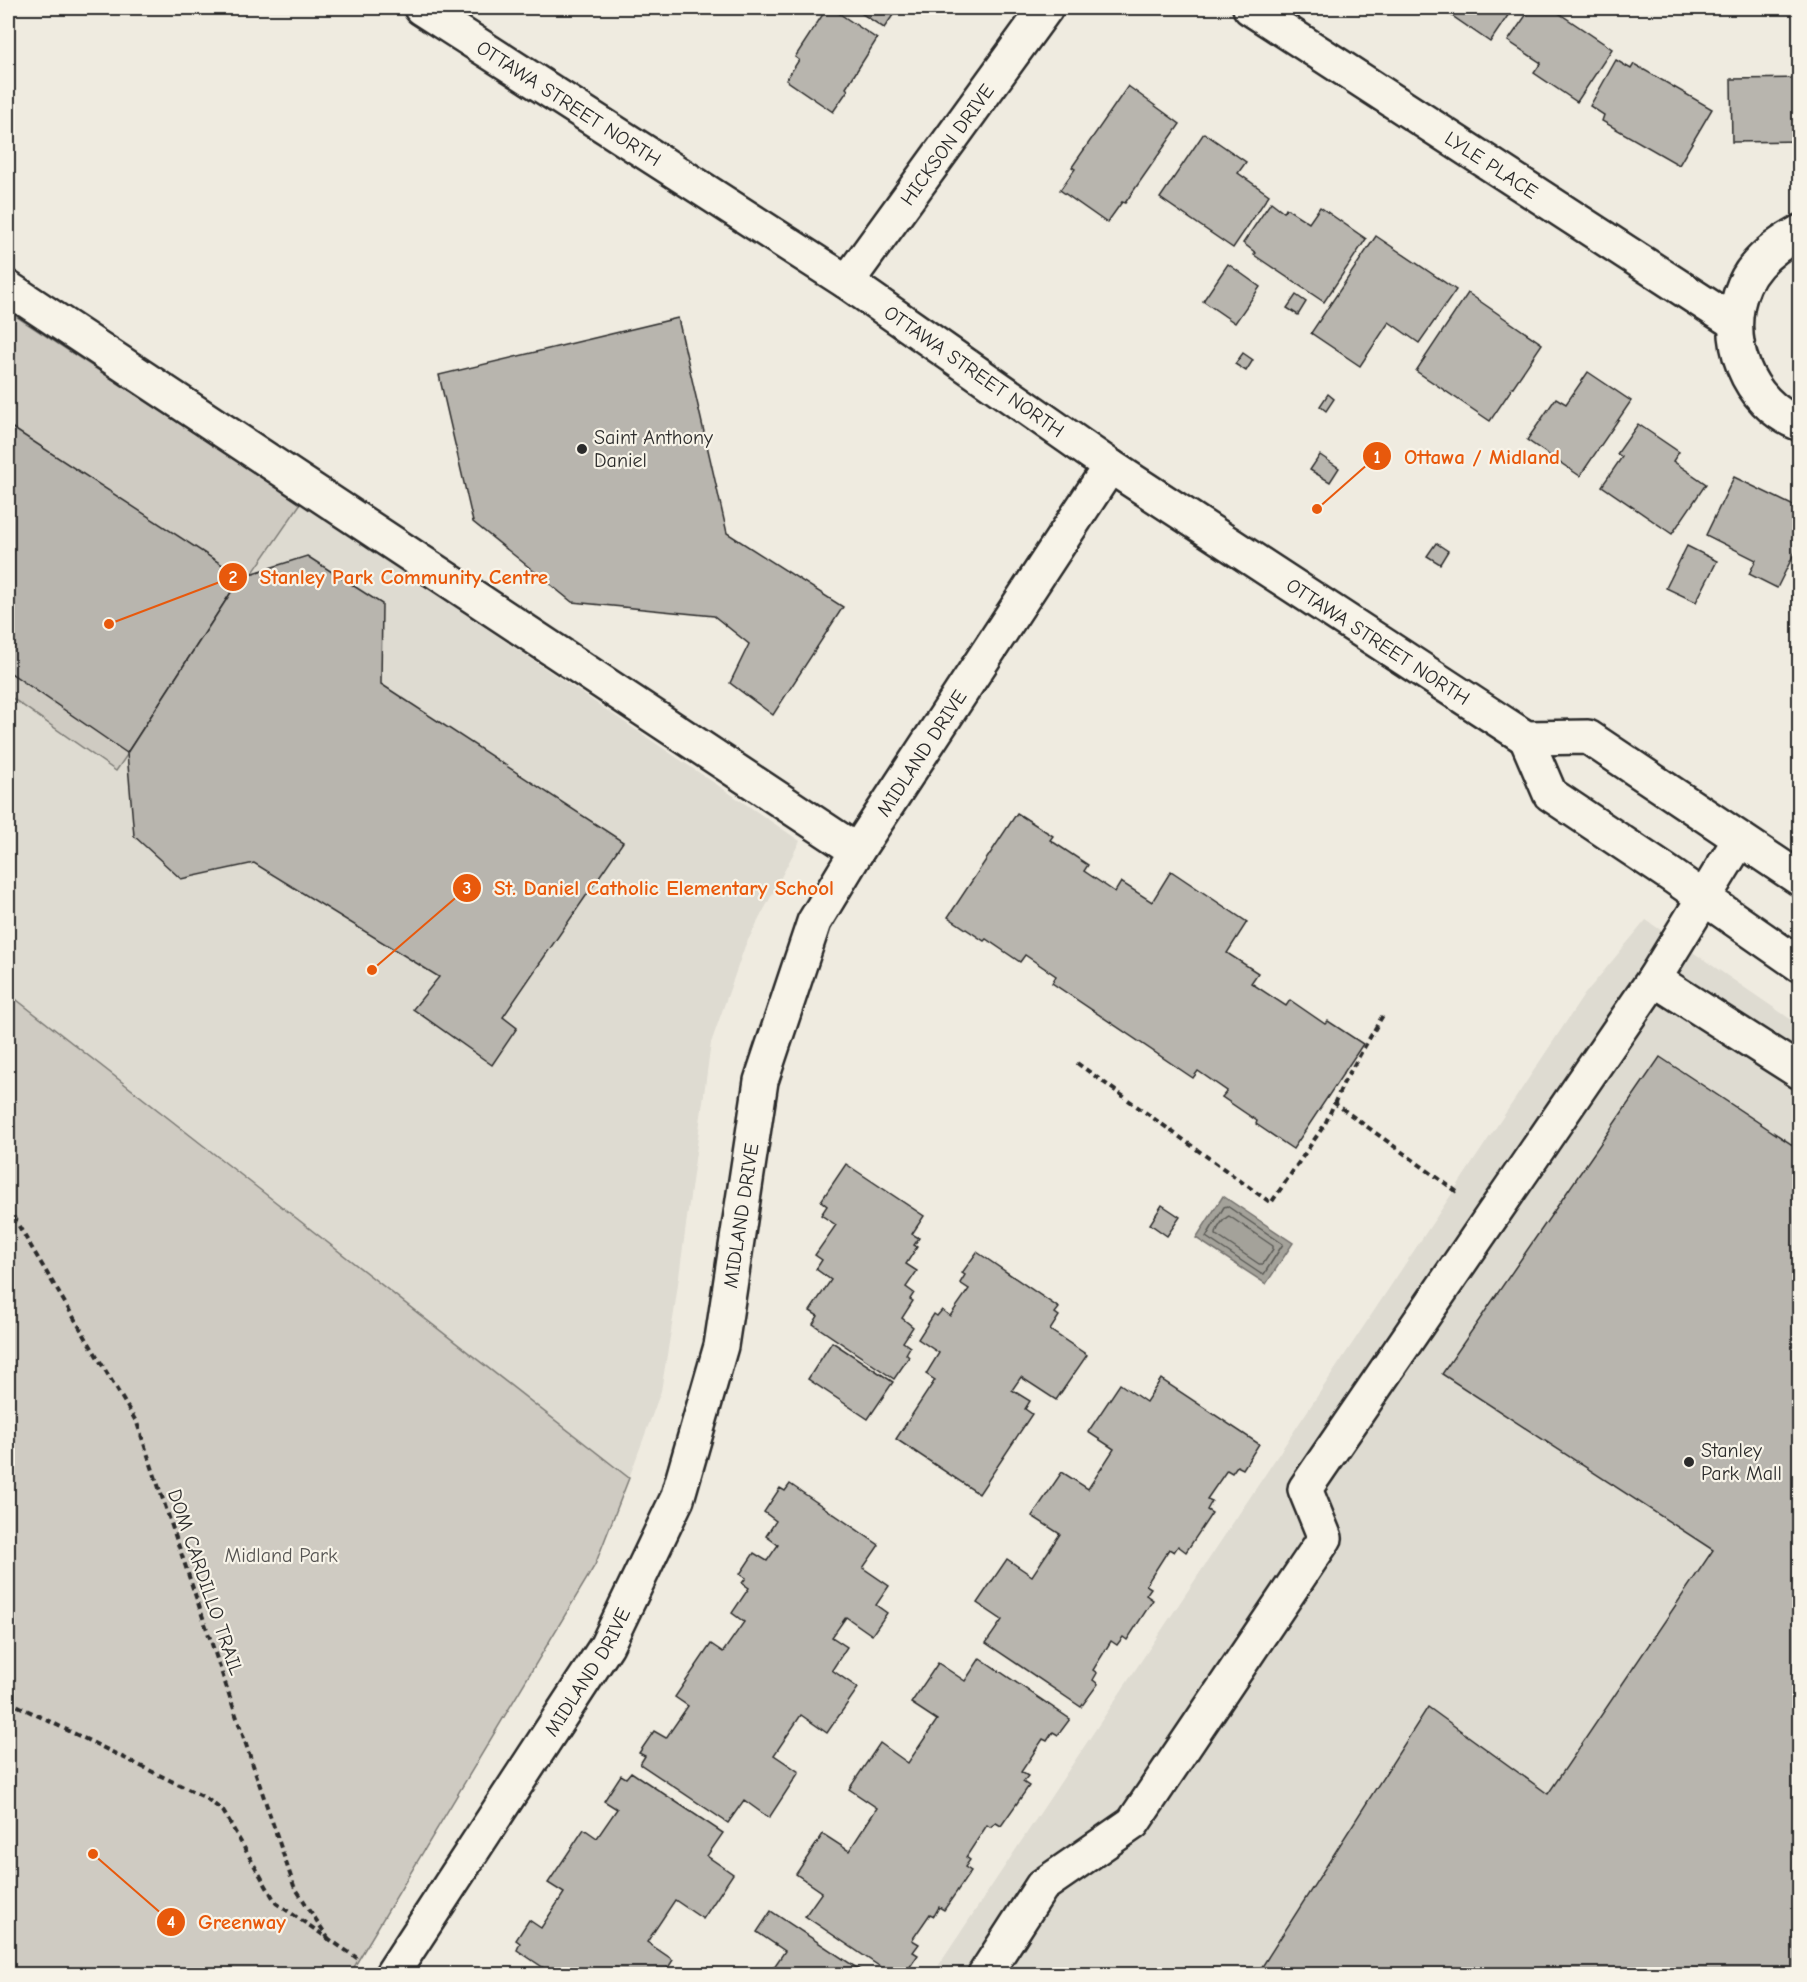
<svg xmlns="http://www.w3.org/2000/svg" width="1807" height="1982" viewBox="0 0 1807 1982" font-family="'Comic Neue',sans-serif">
<rect width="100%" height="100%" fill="#efebe0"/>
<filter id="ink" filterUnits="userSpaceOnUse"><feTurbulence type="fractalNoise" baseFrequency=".0167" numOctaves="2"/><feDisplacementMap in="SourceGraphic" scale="12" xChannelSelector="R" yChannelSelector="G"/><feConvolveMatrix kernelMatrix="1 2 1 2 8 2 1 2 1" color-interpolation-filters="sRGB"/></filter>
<g filter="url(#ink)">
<!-- built -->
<g fill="#dedbd1">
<polygon points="301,503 800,841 745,946 711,1043 674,1313 661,1391 629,1478 8,993 8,695 116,771"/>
<polygon points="1646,920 1799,1025 1799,1974 933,1974 1584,995"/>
</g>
<!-- green -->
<g fill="#cfcbc2" stroke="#7d7b76" stroke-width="1.5">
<polygon points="8,311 301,503 116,771 8,695"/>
<polygon points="8,993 629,1478 595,1565 350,1974 8,1974"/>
</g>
<!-- water -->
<polygon fill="#a4a29a" stroke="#74726e" stroke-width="1.5" points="1223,1196 1293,1243 1266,1284 1196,1238"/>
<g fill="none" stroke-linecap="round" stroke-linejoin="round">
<!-- shore -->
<g stroke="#5b5b57" stroke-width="1.5">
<polygon points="1227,1206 1283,1244 1264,1274 1261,1274 1206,1237 1224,1207"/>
<path d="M1229,1216L1273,1246V1249L1263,1264H1259L1216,1235C1216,1229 1224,1218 1229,1216Z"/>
</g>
</g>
<!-- building -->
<g fill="#b8b5ae" stroke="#2b2b2b" stroke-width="1.5">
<polygon points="827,8 831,8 877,39 846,88 848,90 833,112 786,80 799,60 795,57"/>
<polygon points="853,8 898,8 884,28"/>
<polygon points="1452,8 1513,8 1490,42 1448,13"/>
<polygon points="1531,8 1551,8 1612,49 1577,102 1534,73 1541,63 1508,41"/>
<polygon points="1616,60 1631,69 1634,64 1712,109 1679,165 1602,121 1604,115 1590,106"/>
<polygon points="1800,78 1800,141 1732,142 1731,79"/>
<polygon points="1128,86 1180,124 1125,203 1122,202 1107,223 1060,190 1075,169 1072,167"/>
<polygon points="1204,133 1246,162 1238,173 1269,195 1233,248 1160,198"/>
<polygon points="1271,202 1284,212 1286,208 1309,223 1320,207 1366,239 1324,302 1254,255 1256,253 1243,243"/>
<polygon points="1376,236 1456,290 1419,343 1389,322 1360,366 1311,333"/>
<polygon points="1228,264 1260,287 1235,323 1203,301"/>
<polygon points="1468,293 1542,344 1490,421 1416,371"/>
<polygon points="1296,295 1306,302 1298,315 1287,308"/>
<polygon points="678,318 727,533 843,607 773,715 730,683 749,644 714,616 572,602 473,522 439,375"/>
<polygon points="1243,353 1253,360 1246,371 1235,364"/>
<polygon points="1588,372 1631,401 1580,476 1527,440 1556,398 1566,404"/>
<polygon points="1328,394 1334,399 1326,411 1320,406"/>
<polygon points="1638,424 1679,452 1673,461 1706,484 1672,534 1602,486 1622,457 1617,454"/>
<polygon points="8,425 241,577 127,753 8,671"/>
<polygon points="1320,455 1339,468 1330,482 1310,470"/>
<polygon points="1734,477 1800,509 1800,542 1777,588 1749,574 1756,560 1706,535"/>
<polygon points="1436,543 1448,551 1440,564 1427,556"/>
<polygon points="1687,546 1717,561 1696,602 1666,588"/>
<polygon points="307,556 382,604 381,684 623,842 503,1017 517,1028 492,1065 413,1009 439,977 254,863 181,879 134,836 127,753 241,577"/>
<polygon points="1017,813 1053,836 1050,840 1088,865 1084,871 1115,892 1121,882 1152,902 1171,871 1247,922 1227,953 1258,973 1251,983 1286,1006 1290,1000 1325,1024 1328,1021 1363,1044 1293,1149 1256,1124 1257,1121 1222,1097 1227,1091 1198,1071 1193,1078 1052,983 1056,976 1025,955 1020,962 986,939 984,941 948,917"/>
<polygon points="1660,1057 1800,1150 1800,1974 1260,1974 1258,1973 1428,1707 1548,1794 1713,1550 1442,1374"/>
<polygon points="846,1164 924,1216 912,1234 919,1238 914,1245 917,1247 906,1264 917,1271 906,1287 914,1293 910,1299 913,1301 902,1318 913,1327 903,1342 910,1347 906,1354 909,1357 894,1379 813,1324 818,1316 810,1311 831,1280 816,1269 822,1260 815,1255 836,1225 821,1215 827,1206 821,1201"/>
<polygon points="1162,1205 1180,1217 1167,1236 1150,1224"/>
<polygon points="977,1252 1059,1308 1055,1313 1059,1316 1050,1330 1087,1355 1056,1400 1021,1377 1012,1390 1030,1401 1025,1409 1032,1414 979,1494 896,1439 935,1380 926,1374 939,1353 918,1339 934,1314 937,1316 942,1310 950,1316 969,1289 960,1283 965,1275 962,1273"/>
<polygon points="832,1342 893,1382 868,1419 808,1379"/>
<polygon points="1161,1379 1259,1444 1243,1469 1237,1466 1232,1473 1227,1470 1207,1499 1212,1501 1207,1510 1212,1513 1186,1552 1178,1546 1174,1552 1169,1549 1146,1585 1151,1588 1146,1595 1153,1600 1127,1640 1123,1637 1117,1645 1111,1641 1093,1670 1097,1673 1093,1680 1098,1684 1081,1707 986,1643 1002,1620 977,1603 1007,1559 1032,1576 1060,1534 1032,1516 1062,1472 1088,1489 1114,1449 1088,1432 1120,1384 1146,1402"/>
<polygon points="790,1484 879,1545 863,1568 889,1586 876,1605 887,1613 872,1635 846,1617 832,1637 847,1647 832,1670 858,1688 827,1733 801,1715 774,1755 799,1772 769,1818 744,1800 728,1823 640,1764 645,1756 639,1753 654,1731 666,1738 688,1706 675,1697 711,1644 723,1652 744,1622 732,1613 749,1588 742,1583 746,1578 740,1574 754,1553 767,1561 778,1545 766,1536 776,1521 764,1512 780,1488 785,1491"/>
<polygon points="980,1658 1070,1719 1058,1735 1053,1732 1047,1741 1043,1739 1021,1772 1028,1776 1023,1782 1029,1786 1001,1826 996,1823 990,1827 987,1825 966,1857 970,1860 965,1867 971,1871 944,1910 939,1907 934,1916 930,1914 912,1940 919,1944 913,1952 918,1955 905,1974 891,1974 805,1916 822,1892 796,1874 823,1834 849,1851 877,1808 849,1789 880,1743 908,1763 937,1720 911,1703 938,1663 965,1681"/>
<polygon points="631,1772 723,1833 707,1856 733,1874 703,1919 675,1900 647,1942 673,1960 664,1974 553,1974 517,1950 520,1943 516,1940 529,1920 541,1928 564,1893 548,1883 584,1829 597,1838 617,1809 604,1801 621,1775 626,1778"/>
<polygon points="771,1911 866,1974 769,1974 785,1951 757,1932"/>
</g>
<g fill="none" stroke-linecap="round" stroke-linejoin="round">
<!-- minor casing -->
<g stroke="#2b2b2b" stroke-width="38">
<g id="minor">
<path id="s1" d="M1250,8L1735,323"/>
<path d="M1800,232C1778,244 1754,262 1744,285C1721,337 1747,404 1800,424"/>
<path id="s2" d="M847,282L1046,8"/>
<polyline points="8,288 857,851"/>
<polyline points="1654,979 1800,1072"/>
<path id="s3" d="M392,1974L607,1645L677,1499L721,1346L761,1081L814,922L857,851L1110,466"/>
<polyline points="985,1974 1042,1886 1133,1823 1325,1538 1305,1489 1654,979 1740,839"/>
</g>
</g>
<!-- major casing -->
<g stroke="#2b2b2b" stroke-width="38">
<g id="major">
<path id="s4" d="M421,8L847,282L1110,466L1526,738L1588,737L1800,879"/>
<polyline points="1526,738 1550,794 1671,875 1800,965"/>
</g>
</g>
<!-- path -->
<g stroke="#2b2b2b" stroke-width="4" stroke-dasharray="6 4.5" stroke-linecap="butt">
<polyline points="1077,1063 1271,1203 1325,1124 1343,1084 1383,1015"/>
<polyline points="1333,1102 1460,1194"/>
<polyline points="8,1208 137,1423 294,1886 330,1941"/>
<polyline points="8,1701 206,1798 223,1811 276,1903 357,1958"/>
</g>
<!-- minor -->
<use href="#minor" stroke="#f7f3e8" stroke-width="33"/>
<!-- major -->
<use href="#major" stroke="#f7f3e8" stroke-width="33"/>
</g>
</g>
<!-- markers -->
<g fill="#2b2b2b" stroke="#f7f3e8" stroke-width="2">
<circle cx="582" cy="449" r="6"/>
<circle cx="1689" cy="1462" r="6"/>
</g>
<g text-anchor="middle" stroke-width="4.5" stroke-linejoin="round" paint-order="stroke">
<!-- street labels -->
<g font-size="20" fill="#2b2b2b" stroke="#f7f3e8">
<text dy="7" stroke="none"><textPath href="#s4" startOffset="176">OTTAWA STREET NORTH</textPath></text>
<text dy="7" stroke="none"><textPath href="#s2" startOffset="170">HICKSON DRIVE</textPath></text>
<text dy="7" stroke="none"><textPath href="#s1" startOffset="288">LYLE PLACE</textPath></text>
<text dy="7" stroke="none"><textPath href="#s4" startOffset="662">OTTAWA STREET NORTH</textPath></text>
<text dy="7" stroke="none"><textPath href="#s4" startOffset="1148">OTTAWA STREET NORTH</textPath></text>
<text dy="7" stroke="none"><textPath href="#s3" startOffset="1350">MIDLAND DRIVE</textPath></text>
<text dy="7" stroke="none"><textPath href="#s3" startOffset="846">MIDLAND DRIVE</textPath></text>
<text transform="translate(206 1582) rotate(71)" y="7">DOM CARDILLO TRAIL</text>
<text dy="7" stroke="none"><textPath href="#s3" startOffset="360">MIDLAND DRIVE</textPath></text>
</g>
<!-- poi labels -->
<g font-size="20" fill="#2b2b2b" stroke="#f7f3e8" text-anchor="start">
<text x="594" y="444">Saint Anthony<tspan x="594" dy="23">Daniel</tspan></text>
<text x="1701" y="1457">Stanley<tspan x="1701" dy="23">Park Mall</tspan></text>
</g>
<!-- park labels -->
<g font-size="20" fill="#545351" stroke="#f7f3e8">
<text x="281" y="1562">Midland Park</text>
</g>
</g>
<!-- callouts -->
<path fill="none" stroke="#e8590c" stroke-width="2" d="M1317 509L1377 456M109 624L233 577M372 970L467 888M93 1854L171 1922"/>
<g fill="#e8590c" stroke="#f7f3e8" stroke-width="2">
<circle cx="1317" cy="509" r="6"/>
<circle cx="109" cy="624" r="6"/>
<circle cx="372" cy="970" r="6"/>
<circle cx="93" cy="1854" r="6"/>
<circle cx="1377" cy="456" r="15"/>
<circle cx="233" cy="577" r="15"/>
<circle cx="467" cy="888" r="15"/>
<circle cx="171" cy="1922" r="15"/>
</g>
<g font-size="18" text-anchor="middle" font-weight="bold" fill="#fff">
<text x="1377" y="463">1</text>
<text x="233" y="583">2</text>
<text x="467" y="894">3</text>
<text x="171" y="1928">4</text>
</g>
<g font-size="21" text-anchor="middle" font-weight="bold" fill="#e8590c" stroke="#f7f3e8" stroke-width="4.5" stroke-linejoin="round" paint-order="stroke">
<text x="1482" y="464">Ottawa / Midland</text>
<text x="404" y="584">Stanley Park Community Centre</text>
<text x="664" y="895">St. Daniel Catholic Elementary School</text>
<text x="242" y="1929">Greenway</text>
</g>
<!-- margin -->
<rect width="1807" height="1982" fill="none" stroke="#f7f3e8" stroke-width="30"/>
<rect x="15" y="15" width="1777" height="1952" fill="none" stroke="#2b2b2b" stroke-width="2" filter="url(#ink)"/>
</svg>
